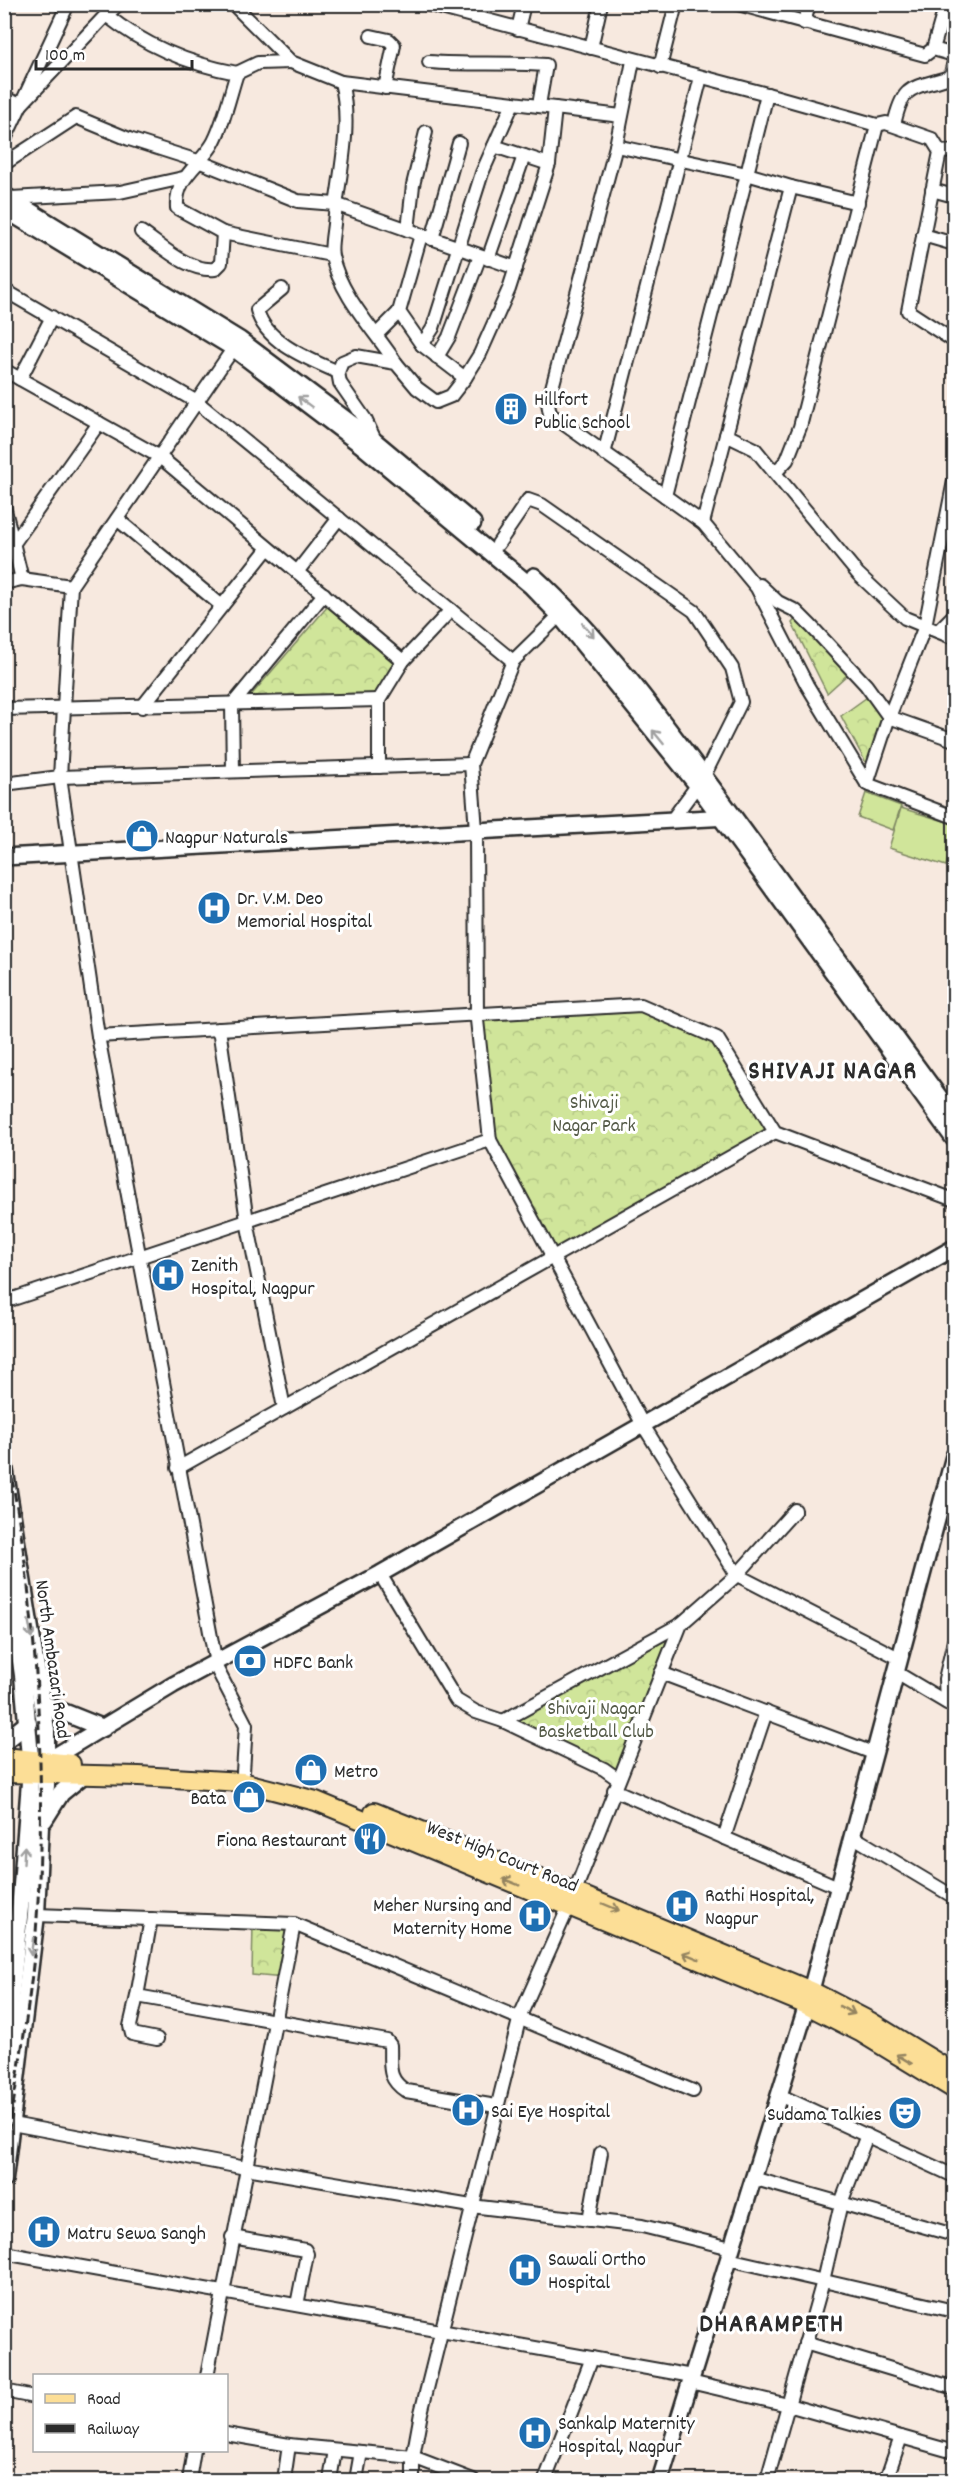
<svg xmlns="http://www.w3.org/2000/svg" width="959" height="2485" viewBox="0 0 959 2485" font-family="Dekko,sans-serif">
<defs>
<pattern id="forest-crowns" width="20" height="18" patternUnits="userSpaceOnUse" patternTransform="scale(1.5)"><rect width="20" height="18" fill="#d0e59a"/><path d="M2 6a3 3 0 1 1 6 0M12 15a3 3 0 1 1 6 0" fill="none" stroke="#b3c585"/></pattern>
</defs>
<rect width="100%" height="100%" fill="#f7e9df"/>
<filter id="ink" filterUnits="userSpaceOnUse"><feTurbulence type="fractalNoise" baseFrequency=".0167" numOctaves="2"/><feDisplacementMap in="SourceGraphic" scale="12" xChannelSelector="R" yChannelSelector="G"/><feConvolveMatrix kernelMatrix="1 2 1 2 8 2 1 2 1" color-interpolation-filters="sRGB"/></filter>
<g filter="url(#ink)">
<!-- grass -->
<g fill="#d0e59a" stroke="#7e8862" stroke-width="1.5">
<polygon points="866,793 901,806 893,830 858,817"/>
<polygon points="901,808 954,824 954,837 946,866 889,848"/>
</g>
<!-- forest -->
<g fill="url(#forest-crowns)" stroke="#7e8862" stroke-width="1.5">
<polygon points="328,606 395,661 376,694 247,700"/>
<polygon points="797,617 848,674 827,693 792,623"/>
<polygon points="870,695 886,718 867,765 841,716"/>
<polygon points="641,1005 717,1038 775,1132 553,1256 490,1140 478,1014"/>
<polygon points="681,1624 617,1774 510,1720"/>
<polygon points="253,1922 294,1924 284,1978 252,1975"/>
</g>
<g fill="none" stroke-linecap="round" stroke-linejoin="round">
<!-- minor casing -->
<g stroke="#2b2b2b" stroke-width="16">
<g id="minor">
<path d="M233,4L291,62L341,82C353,128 338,178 334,224C333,234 330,247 332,256C340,295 375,331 396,363"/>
<polyline points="426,4 767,94 747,174 791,187 703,523"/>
<polyline points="738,4 925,55 933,49 946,4"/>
<path d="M106,15C145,46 188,64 237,73"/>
<polyline points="804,23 809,4"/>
<polyline points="518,29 524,4"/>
<polyline points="371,36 389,40 394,45 385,88"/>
<polyline points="591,48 601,4"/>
<polyline points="933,49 954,55"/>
<polyline points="633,61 616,146 548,403 550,414 703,523 757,588 807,685 867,784 954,817"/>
<path d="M291,62L258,63L237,73C230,94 223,127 212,145C198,167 175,178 177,208L223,233L331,255"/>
<path d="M429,62C468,65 507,62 546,65L539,105"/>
<polyline points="660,67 676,4"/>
<polyline points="341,82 555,108"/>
<polyline points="767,94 877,125 800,427 787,460 775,473"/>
<polyline points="4,98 21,105 106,15 119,4"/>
<polyline points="877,125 886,123 932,139 940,152 908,311 954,341"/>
<path d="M894,125C903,83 912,89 950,77L954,62"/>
<polyline points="4,141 68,4"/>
<polyline points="494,146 549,164"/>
<polyline points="616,146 747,174 665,496"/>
<polyline points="940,152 954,151"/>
<polyline points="4,164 76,117 129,139 198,161 298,201 335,204 516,268"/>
<polyline points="791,187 858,203"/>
<polyline points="932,190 954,196"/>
<polyline points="11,198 120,192 183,178"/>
<polyline points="408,230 413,185 426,132"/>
<path d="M141,232C162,246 188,272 215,269L221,263L223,233"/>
<polyline points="421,235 399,312 422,345 465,378"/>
<polyline points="923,235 954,244"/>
<polyline points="432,239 459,143"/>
<polyline points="488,259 524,156"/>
<path d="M282,289L257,310C265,343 311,360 338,372"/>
<polyline points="4,290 197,402 513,661"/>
<polyline points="377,334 399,312"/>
<polyline points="237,343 71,586 60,777 98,1036 217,1669 246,1725 243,1772"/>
<polyline points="422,345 433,328 482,173 513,103"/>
<polyline points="437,357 449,337 480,256"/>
<polyline points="4,370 160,457 403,661"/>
<polyline points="20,379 52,317"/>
<polyline points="726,435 755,449 858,574 905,618 954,638"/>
<polyline points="376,442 365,419 340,383 338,372 342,362 356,356 396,363 417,388 436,402 451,396 465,378 480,354 509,289 549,164 555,108 621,116"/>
<polyline points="604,454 701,77"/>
<polyline points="954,481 925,626 889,717 954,740"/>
<polyline points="4,506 22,579"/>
<polyline points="117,519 222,606"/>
<polyline points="14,543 99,423"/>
<polyline points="498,544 528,500 542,505 694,611 732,668 741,702 704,776 671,821"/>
<polyline points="297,572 339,518"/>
<polyline points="4,583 22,579 71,586"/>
<polyline points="760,585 778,602 796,611 811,626 866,685 889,717 867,784"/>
<polyline points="565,610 513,661 471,764 476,830 477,1020 490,1140 643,1425 737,1575 899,1658"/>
<polyline points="938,631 954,615"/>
<polyline points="142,707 268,548"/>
<polyline points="4,709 379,700"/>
<polyline points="379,767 379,700 403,661 451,610"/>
<polyline points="233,771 232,705 324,594"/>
<polyline points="4,784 60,777 471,764"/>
<polyline points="219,1029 247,1221 284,1408"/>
<polyline points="98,1036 641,1005 717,1038 775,1132 954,1200"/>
<polyline points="4,1302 490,1140"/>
<polyline points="178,1468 775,1132"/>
<polyline points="380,1574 456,1700 476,1712 503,1721 604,1769 618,1779"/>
<polyline points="895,1672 954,1707"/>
<polyline points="661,1673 873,1753"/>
<polyline points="946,1702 945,1679 954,1641"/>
<polyline points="503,1721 681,1624 737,1575 795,1510"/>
<polyline points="614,1790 838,1887"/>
<polyline points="852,1836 954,1897"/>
<polyline points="724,1838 766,1712"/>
<polyline points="36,1915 294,1924 693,2091"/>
<path d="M151,1919L137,1996L387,2041L390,2045C391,2066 386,2078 406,2091L496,2106"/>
<polyline points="137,1996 130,2026 132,2034 157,2039"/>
<polyline points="779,2095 954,2176"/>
<polyline points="12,2124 246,2168 471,2206 642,2226 731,2248"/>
<polyline points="752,2178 954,2235"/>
<polyline points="589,2220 601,2153"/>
<polyline points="232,2237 305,2250 307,2254 297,2305"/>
<polyline points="4,2253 692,2376"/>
<polyline points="728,2259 954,2311"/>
<polyline points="805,2343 954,2388"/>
<polyline points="207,2376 294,1924"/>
<polyline points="690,2382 788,2405 954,2452"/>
<polyline points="4,2391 34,2397"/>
<polyline points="226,2434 289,2445 413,2457 473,2480"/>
<polyline points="189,2480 194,2450"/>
<polyline points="284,2480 289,2445"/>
<polyline points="330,2480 335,2450"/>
<polyline points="356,2480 361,2452"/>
<polyline points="413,2480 413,2457 421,2413 520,2016 569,1906 681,1624"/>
<polyline points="545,2480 592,2358"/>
<polyline points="767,2480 823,2281 841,2203 867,2135"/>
<polyline points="886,2480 901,2437"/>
</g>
</g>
<!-- tertiary casing -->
<g stroke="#2b2b2b" stroke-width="20">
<g id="tertiary">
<polyline points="4,195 240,340 376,442 473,523"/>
<polyline points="4,209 233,348 361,445 531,586 560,616 697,785 954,1139"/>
<path d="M534,576C606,642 665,724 723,802C801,907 876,1012 954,1117"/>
<polyline points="4,857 728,817"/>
<polyline points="54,1772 57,1755 173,1685 380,1574 954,1248"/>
<polyline points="660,2480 807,2005 954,1456"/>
</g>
</g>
<!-- secondary casing -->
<g stroke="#2b2b2b" stroke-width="21">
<g id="secondary">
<polyline points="4,1467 46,1729 46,1786 40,1826 36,1915 4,2179"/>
<polyline points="43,1704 103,1728"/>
<polyline points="4,1742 28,1723"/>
<polyline points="44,1820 61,1793 83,1775"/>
<polyline points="4,2059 21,1898 31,1769 23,1675 6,1556"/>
</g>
</g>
<!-- primary casing -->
<g stroke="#2b2b2b" stroke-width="22">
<g id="primary">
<polyline points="4,1757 71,1764"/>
<polyline points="4,1773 139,1776 242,1782 316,1801 807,2005 862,2033 954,2089"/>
<polyline points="374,1812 574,1892 811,1991 869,2021 954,2073"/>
</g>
</g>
<!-- minor -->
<use href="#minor" stroke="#fff" stroke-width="12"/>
<!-- tertiary -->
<use href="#tertiary" stroke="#fff" stroke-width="15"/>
<!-- secondary -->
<use href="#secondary" stroke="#fff" stroke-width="16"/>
<!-- primary -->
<use href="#primary" stroke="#fcde96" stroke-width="18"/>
<!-- rail -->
<path stroke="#2b2b2b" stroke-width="3" stroke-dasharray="9 4.5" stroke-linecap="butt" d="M4,1439C38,1598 48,1784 35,1946C28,2018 15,2091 4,2162"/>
</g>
<!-- one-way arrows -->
<defs><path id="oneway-shaft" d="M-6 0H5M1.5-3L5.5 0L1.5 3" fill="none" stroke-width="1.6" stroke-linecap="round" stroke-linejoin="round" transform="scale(1.5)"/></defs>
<g stroke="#a0a0a0">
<use href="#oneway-shaft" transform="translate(305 402) rotate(-143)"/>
<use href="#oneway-shaft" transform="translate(588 630) rotate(49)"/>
<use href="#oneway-shaft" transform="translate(658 737) rotate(-129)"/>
<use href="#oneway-shaft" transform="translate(30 1629) rotate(80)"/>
<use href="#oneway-shaft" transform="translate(24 1855) rotate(-87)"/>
<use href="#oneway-shaft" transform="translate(32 1947) rotate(97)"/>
</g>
<g stroke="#948460">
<use href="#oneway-shaft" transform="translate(511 1882) rotate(-158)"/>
<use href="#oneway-shaft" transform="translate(611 1907) rotate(23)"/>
<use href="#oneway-shaft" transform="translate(691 1956) rotate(-158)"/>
<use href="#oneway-shaft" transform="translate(847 2010) rotate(27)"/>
<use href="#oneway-shaft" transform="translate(904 2059) rotate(-149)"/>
</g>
</g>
<!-- icons -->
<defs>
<g id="building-disc" transform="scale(1.725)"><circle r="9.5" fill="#1f6fb2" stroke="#fff"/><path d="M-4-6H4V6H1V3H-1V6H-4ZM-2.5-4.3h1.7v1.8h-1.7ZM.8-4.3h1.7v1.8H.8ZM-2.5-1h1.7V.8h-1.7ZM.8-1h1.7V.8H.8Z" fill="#fff"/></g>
<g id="shop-disc" transform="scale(1.725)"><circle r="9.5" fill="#1f6fb2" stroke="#fff"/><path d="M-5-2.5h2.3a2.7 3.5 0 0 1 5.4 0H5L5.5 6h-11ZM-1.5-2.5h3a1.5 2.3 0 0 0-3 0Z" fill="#fff"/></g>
<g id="hospital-disc" transform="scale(1.725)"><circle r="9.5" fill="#1f6fb2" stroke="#fff"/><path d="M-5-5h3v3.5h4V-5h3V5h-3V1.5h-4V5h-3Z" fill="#fff"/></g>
<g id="bank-disc" transform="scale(1.725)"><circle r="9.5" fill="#1f6fb2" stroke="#fff"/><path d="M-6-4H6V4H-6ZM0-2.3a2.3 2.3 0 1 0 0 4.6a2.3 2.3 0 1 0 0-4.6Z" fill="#fff"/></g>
<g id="restaurant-disc" transform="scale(1.725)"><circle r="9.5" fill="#1f6fb2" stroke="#fff"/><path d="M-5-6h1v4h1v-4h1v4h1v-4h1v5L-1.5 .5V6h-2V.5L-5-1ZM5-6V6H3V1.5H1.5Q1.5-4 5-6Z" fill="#fff"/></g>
<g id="theatre-disc" transform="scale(1.725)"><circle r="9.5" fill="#1f6fb2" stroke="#fff"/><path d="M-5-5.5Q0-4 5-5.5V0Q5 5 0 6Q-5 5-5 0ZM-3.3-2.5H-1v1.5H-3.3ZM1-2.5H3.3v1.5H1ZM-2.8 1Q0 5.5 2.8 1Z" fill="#fff"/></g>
</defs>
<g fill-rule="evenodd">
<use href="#building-disc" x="511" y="409"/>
<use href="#shop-disc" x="142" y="836"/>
<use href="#hospital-disc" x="214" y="908"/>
<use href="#hospital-disc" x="168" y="1275"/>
<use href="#bank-disc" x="250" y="1661"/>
<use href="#shop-disc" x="311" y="1770"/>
<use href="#shop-disc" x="249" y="1797"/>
<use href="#restaurant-disc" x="370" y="1839"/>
<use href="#hospital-disc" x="682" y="1906"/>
<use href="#hospital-disc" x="535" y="1916"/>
<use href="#hospital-disc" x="468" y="2110"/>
<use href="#theatre-disc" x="905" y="2113"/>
<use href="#hospital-disc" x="44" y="2232"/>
<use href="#hospital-disc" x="525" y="2270"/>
<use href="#hospital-disc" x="535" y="2433"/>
</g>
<g text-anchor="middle" stroke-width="6" stroke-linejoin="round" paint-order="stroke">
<!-- poi labels -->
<g font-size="20" fill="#2b2b2b" stroke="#fff" text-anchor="start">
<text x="534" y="405">Hillfort<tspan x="534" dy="23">Public School</tspan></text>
<text x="165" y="843">Nagpur Naturals</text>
<text x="237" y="904">Dr. V.M. Deo<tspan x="237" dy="23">Memorial Hospital</tspan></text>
<text x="191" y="1271">Zenith<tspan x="191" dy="23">Hospital, Nagpur</tspan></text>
<text x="273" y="1668">HDFC Bank</text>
<text x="334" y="1777">Metro</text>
<text x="226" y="1804" text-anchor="end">Bata</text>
<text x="347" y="1846" text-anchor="end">Fiona Restaurant</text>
<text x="705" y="1901">Rathi Hospital,<tspan x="705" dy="23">Nagpur</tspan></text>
<text x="512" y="1911" text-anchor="end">Meher Nursing and<tspan x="512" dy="23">Maternity Home</tspan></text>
<text x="491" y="2117">Sai Eye Hospital</text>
<text x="882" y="2120" text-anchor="end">Sudama Talkies</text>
<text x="67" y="2239">Matru Sewa Sangh</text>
<text x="548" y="2265">Sawali Ortho<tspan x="548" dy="23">Hospital</tspan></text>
<text x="558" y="2429">Sankalp Maternity<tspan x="558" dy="23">Hospital, Nagpur</tspan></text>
</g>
<!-- park labels -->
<g font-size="20" fill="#545a47" stroke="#fff">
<text x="594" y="1108">Shivaji<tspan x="594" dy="23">Nagar Park</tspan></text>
<text x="596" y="1714">Shivaji Nagar<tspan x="596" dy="23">Basketball Club</tspan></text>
</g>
<!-- street labels -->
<g font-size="20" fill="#2b2b2b" stroke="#fff">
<text transform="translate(54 1659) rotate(82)" y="7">North Ambazari Road</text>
<text transform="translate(503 1855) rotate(22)" y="7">West High Court Road</text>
</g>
<!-- district labels -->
<g font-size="26" font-weight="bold" letter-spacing="1.5" fill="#2b2b2b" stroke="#fff">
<text x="833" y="1078">SHIVAJI NAGAR</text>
<text x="772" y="2331">DHARAMPETH</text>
</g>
</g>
<!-- margin -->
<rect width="959" height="2485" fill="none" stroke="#fff" stroke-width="24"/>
<rect x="12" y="12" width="935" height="2461" fill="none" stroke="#2b2b2b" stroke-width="2" filter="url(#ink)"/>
<!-- legend -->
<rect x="33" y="2374" width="195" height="78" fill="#ffffff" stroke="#aaaaaa" stroke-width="1.5"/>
<rect x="45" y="2394" width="30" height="9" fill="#fcde96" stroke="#aaaaaa" stroke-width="1.5"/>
<text x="87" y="2404" font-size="18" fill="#2b2b2b">Road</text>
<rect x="45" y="2424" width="30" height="9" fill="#2b2b2b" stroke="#aaaaaa" stroke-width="1.5"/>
<text x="87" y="2434" font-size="18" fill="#2b2b2b">Railway</text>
<!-- scale -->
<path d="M36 60v9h156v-9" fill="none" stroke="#2b2b2b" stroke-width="3"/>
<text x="45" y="60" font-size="18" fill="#2b2b2b" stroke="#ffffff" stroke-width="4.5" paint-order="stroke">100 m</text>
</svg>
